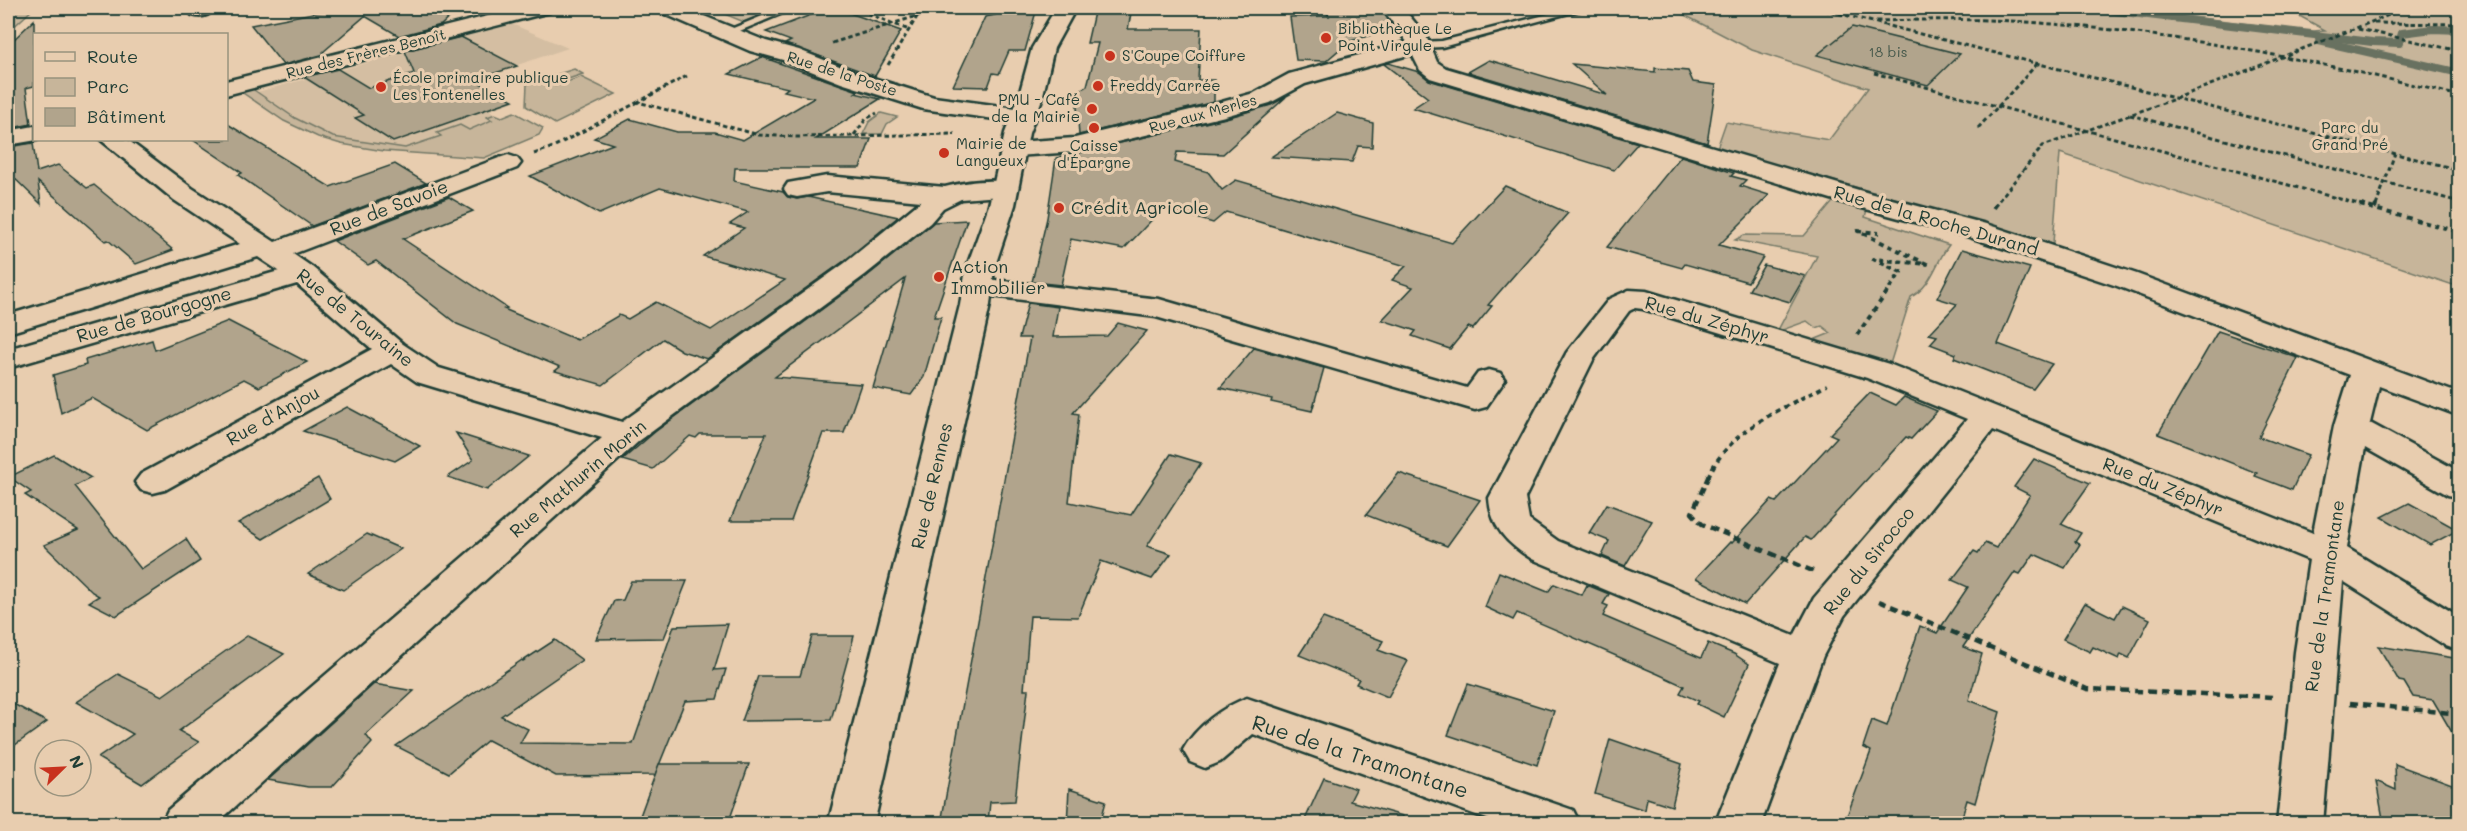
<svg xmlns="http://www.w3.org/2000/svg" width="2467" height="831" viewBox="0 0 2467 831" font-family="Mali,sans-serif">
<rect width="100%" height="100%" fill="#e8cdaf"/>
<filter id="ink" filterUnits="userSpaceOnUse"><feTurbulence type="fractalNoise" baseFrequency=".0167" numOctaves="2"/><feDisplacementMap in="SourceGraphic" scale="12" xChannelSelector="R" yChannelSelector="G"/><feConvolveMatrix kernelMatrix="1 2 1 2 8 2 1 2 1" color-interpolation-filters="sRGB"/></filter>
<g filter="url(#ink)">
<!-- built -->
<polygon fill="#d4bea2" points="512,24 568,48 488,75 473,87 482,84 514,101 490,110 495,114 488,117 493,120 469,130 460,125 438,133 442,136 394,152 341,144 318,137 284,121 246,95"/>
<!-- green -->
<g fill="#c7b59a" stroke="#737967" stroke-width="1.5">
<polygon points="8,8 34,8 8,32"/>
<polygon points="710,8 732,8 741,11 763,8 771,11 744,22"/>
<polygon points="1671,8 2111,8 2314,31 2325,30 2285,8 2459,8 2459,287 2060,153 2053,243 1717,148 1726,122 1829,140 1868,88 1752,50"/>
<polygon points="574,69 583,74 553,84 555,86 581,77 616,94 555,124 526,106 527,84"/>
<polygon points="251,88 295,118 333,137 405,148 441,136 437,133 460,125 469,130 492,120 487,117 495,114 502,117 514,112 543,128 539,135 484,158 384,151 341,144 318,137 284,121 240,91"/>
<polygon points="881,113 897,117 887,124 882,134 863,134 869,122"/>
<path d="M1837,197L1868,206L1865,217L1949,245C1935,263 1932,286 1911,297L1890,364L1820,342L1816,339L1831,333L1822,326L1816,328L1807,321L1777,332L1817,256L1735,240L1744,235L1804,236Z"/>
</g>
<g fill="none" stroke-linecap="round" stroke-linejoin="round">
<!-- stream -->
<g stroke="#687160" stroke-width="8">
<polyline points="2090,8 2372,42 2399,43 2402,33 2433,29 2460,30"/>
<polyline points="2319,41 2460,73"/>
</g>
</g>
<!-- building -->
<g fill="#b1a48c" stroke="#1f3d34" stroke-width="1.5">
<polygon points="339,8 460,8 441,25 399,36 365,16 323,52 325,54 283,65 251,25"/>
<polygon points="829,8 844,8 847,12 901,31 875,76 785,44 791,41 766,32"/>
<polygon points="989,8 1037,8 1025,51 1009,51 999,74 993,73 988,87 953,86 985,17 995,15"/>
<polygon points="1095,8 1132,8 1128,29 1201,29 1198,80 1214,80 1214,102 1079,135 1076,92 1087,86 1098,43 1087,43"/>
<polygon points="1323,8 1380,8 1394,28 1348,42 1326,61 1296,60 1290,17 1329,16"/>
<polygon points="34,20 34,86 26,88 31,124 8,129 8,45"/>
<polygon points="1852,27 1960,54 1928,85 1817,55"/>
<polygon points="461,37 517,66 474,80 513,100 393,142 355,118 364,115 304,77 338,69 369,88 414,73 405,51"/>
<polygon points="762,57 858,91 855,93 880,99 816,139 871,139 860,168 735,168 734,181 783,192 788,197 797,199 808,197 898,217 844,261 707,359 682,351 663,339 603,385 555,371 560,367 457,324 376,261 368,265 334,241 449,197 473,211 403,239 507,308 504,309 577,340 619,315 628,319 656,302 711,330 785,280 703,256 744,228 730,224 748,212 660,188 599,214 530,176 613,144 594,138 630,119 677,132 715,132 743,140 814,98 784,91 788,88 729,74"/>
<polygon points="1489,60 1607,95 1572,64 1655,72 1655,68 1688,71 1693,82 1716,85 1707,143 1468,72"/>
<polygon points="1388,63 1419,72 1429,80 1638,143 1614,170 1413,108 1428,98 1384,64"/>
<polygon points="1286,97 1223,154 1177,152 1175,162 1208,172 1222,190 1236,180 1452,243 1505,186 1568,213 1488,305 1492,306 1473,329 1468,327 1450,349 1412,336 1416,331 1382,320 1413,287 1392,280 1406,266 1226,212 1213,223 1163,208 1124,249 1071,239 1061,285 1032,282 1047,218 1056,158 1226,118 1271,105"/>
<polygon points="1337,113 1373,123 1372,147 1358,146 1352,162 1271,157"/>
<polygon points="226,123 330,187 395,164 426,183 312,226 238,175 242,173 193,140 226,140"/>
<polygon points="33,143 37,172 58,165 87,188 94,185 173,250 136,264 108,240 105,241 38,182 41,204 8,172 8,147"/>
<polygon points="1681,156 1734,173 1731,176 1746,180 1740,186 1769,195 1719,245 1763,257 1748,282 1685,264 1682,268 1607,247"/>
<polygon points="967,220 934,317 941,317 924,377 911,395 873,388 905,279 775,377 861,384 844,433 823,433 791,521 730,521 766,434 700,434 696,438 690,436 653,469 622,460 656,431 866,277 934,222"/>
<polygon points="1962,249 2030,268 1998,344 2052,364 2033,389 1954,358 1956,354 1930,344 1937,336 1929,334 1957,304 1937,298"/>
<polygon points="1764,265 1805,276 1790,302 1749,290"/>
<polygon points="1028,303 1058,307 1053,337 1107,336 1118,323 1147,331 1073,413 1079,414 1069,502 1131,515 1171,454 1201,463 1147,546 1171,554 1152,579 1101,561 1078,617 1030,616 1024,690 1028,690 1015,801 990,802 988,822 941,823 1030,338 1019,338"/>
<polygon points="228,321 307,362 259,387 244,379 147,430 92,398 61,413 53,375 86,365 85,360 152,340 155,350"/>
<polygon points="2218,331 2298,358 2259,437 2308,455 2292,490 2255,476 2257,473 2158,434"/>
<polygon points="1254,348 1324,368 1312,411 1271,402 1272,399 1220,388"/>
<polygon points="1870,393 1896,405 1904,397 1937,411 1911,439 1906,437 1811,540 1805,537 1745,604 1696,578 1730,542 1732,543 1771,500 1776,502 1797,480 1837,437 1830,434"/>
<polygon points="347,407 420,446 395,461 303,431"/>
<polygon points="456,433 497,446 529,456 487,490 448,477 473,460"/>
<polygon points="54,455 91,478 75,486 141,569 186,539 200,561 116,616 89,602 99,596 92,592 44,545 78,530 25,495 31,492 9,477"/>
<polygon points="2034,459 2090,483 2061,524 2081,533 2075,542 2080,544 2065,568 2034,554 2020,574 2015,572 1963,647 1982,654 1969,700 2000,712 1975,803 1967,800 1960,824 1844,824 1871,751 1863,747 1872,720 1887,726 1920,626 1937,633 1968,587 1952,580 1974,551 1978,553 1985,543 1996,548 2030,495 2014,487"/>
<polygon points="1399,473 1480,500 1447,546 1366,515"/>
<polygon points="318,478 330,499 263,539 238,523"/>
<polygon points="2409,503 2458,530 2430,545 2382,517"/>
<polygon points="1607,504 1652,521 1625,566 1602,556 1609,541 1589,533"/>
<polygon points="367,534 401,549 343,590 308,574"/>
<polygon points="1499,572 1548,592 1554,584 1582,595 1587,585 1609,594 1603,604 1608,606 1603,616 1701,658 1708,643 1734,654 1749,664 1724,717 1697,704 1699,701 1680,693 1684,686 1658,674 1517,613 1513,620 1485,607"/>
<polygon points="631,581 687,581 664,638 596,639 614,601 623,600"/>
<polygon points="2085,603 2115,618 2122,606 2150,619 2129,658 2121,654 2119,659 2093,647 2090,652 2063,639"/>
<polygon points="1323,618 1383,641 1378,650 1408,661 1388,697 1356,684 1359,679 1299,655"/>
<polygon points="728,624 714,670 726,669 717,699 685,701 655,775 556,776 488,740 449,773 396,746 522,660 523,661 555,640 582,660 501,716 528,729 520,743 633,744 674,626"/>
<polygon points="247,636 284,654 179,731 199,742 142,784 98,758 133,734 76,702 118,674 162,696"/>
<polygon points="812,636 854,636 831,720 742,721 758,676 800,676"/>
<polygon points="2378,646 2460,659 2460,746 2433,700 2413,697 2404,682 2399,681"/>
<polygon points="374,684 414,691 366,735 372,743 332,787 308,787 268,780"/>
<polygon points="1468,684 1554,711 1537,765 1448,735"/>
<polygon points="8,701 47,722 8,750"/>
<polygon points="1610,739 1682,764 1672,806 1647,798 1645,810 1595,794"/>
<polygon points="659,764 749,764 728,824 637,824"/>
<polygon points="2395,764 2460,788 2460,824 2384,824 2376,781 2396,790"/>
<polygon points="1324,778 1356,789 1350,801 1403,816 1402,824 1303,824"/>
<polygon points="1069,789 1106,801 1100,824 1067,824"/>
</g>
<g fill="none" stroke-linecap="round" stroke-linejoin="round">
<!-- service casing -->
<g stroke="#1f3d34" stroke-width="5">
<g id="service">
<polygon points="782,8 795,8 730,35 726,36 721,33"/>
<polygon points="1573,8 1580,10 1442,47 1420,48 1415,45 1420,42 1442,41"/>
</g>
</g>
<!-- minor casing -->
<g stroke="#1f3d34" stroke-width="5">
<g id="minor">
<path d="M191,8H215C209,16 201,18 192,15L189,11Z"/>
<polygon points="520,8 553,8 550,12 226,95 226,81"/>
<polygon points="657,8 684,8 766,41 799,50 857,73 934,97 1023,109 1031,111 1035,116 1031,121 1023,123 923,109 841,83 783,60 750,51 660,12"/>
<path d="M1382,8H1403L1426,36L1437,62L1446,68L1869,193L1986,224L2137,274L2460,394V416L2379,386L2370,423L2460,472V498L2448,495L2365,448L2347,548L2460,617V651L2446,646L2343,581L2323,824H2277L2295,652L2309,560L1993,430L1844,616L1823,656L1761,824H1715L1780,663L1532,559C1508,544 1491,528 1489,498L1567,352L1609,299L1629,290L1646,291L1889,364L2313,533L2334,426L2350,375L2117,286L1966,236L1851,205L1430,78L1420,70L1412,54L1305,84L1270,103L1225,116L1075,152L1015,156L1006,154L1003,149L1006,144L1015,142L1075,138L1211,105L1254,93L1289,74L1407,42ZM1635,308L1643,309L1867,378L1967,419L1814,598L1794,636L1558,541L1529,520L1525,498L1593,360L1629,311Z"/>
<polygon points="34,126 34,140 37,140 8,145 8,131"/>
<path d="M101,140H128L192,188L275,242L499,158L508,155L517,158L521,163L517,168L293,254L312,267L403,344L439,368L622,422L845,263L921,201L827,192L797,197L788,195L784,189L788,183L827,176L945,187C965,182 992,178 1013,183L1017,189L1013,195L961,199L943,208L930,223L865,275L639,441L216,824H161L168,810L602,438L417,382L391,364L165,490L153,493L141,490L135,482L141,474L372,349L297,284L8,368V349L279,271L258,257L8,333V315L240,244L174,200Z"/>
<polygon points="978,278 1159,299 1467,388 1478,373 1489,370 1500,373 1505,380 1486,407 1475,410 1156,317 968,293 963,287 968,281"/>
<path d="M1247,698L1573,810L1580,824H1501L1253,734L1220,762L1205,768L1190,762L1183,750C1195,728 1223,706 1247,698Z"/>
</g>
</g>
<!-- secondary casing -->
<g stroke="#1f3d34" stroke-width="5">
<polygon id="secondary" points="1056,8 1076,8 1054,48 1042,99 1029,133 1015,205 994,269 990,305 874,824 828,824 960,305 966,269 989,205 1005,133 1018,99 1032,48"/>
</g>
<!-- path-far2 -->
<g stroke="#1f3d34" stroke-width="3" stroke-dasharray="4.5 3" stroke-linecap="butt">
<polyline points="854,8 909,30"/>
<polyline points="1817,8 2460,170"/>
<polyline points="2431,8 2460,14"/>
<path d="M1876,21C1926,20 1976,18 2026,22C2173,32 2317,61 2460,96"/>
<polyline points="2374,23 2460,24"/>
<polyline points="2358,29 2460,51"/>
<polyline points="832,43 942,8"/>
<polyline points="888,65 918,15"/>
<polyline points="1874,73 2366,206"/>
<polyline points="687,76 638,102 759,135 796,137 955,134"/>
<polyline points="2130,115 2460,202"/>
<polyline points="1978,128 2038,63"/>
<polyline points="854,135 866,119 877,113"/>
<polyline points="534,154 553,147 638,102"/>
<polyline points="1994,206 2043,146 2177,98 2407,8"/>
<polyline points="2376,206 2395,153"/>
</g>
<!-- path-far1 -->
<g stroke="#1f3d34" stroke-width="4" stroke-dasharray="5 4.5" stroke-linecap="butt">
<polyline points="2360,205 2460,232"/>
<polyline points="1993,208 1995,205"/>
<polyline points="2375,209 2376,205"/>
<polyline points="1857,335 1901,272 1873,259 1927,264 1858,231 1879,233"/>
<path d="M1708,477C1730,428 1783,409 1827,385"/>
</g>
<!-- path -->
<g stroke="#1f3d34" stroke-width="4.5" stroke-dasharray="8 5" stroke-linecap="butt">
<polyline points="1709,475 1692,513 1702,524 1815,572"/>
<polyline points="1879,601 2087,689 2274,697"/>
<polyline points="2350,703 2460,714"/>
</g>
<!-- service -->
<use href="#service" fill="#e8cdaf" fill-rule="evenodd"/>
<!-- minor -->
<use href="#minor" fill="#e8cdaf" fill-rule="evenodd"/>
<!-- secondary -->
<use href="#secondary" fill="#e8cdaf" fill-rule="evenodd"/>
</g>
</g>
<!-- markers -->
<g fill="#c8321e" stroke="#e8cdaf" stroke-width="2">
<circle cx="1326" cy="38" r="6"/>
<circle cx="1110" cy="56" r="6"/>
<circle cx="1098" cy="86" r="6"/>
<circle cx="381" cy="87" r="6"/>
<circle cx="1092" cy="109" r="6"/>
<circle cx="1094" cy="128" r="6"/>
<circle cx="944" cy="153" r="6"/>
<circle cx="1059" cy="208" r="6"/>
<circle cx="939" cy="277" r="6"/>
</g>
<g text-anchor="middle" stroke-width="6" stroke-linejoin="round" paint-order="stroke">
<!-- far-number labels -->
<g font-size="14" fill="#44574a">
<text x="1888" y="57">18 bis</text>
</g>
<!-- far-poi labels -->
<g font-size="15" fill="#1f3d34" stroke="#e8cdaf" text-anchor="start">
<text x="1338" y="34">Bibliothèque Le<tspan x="1338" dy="17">Point Virgule</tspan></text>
<text x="1122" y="61">S'Coupe Coiffure</text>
<text x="393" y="83">École primaire publique<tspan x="393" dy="17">Les Fontenelles</tspan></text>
<text x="1110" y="91">Freddy Carrée</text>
<text x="1080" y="105" text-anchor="end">PMU - Café<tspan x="1080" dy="17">de la Mairie</tspan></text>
<text x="956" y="149">Mairie de<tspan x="956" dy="17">Langueux</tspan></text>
<text x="1094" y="151" text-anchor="middle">Caisse<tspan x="1094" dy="17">d'Épargne</tspan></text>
</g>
<!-- far-street labels -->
<g font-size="15" fill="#1f3d34" stroke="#e8cdaf">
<text transform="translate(366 54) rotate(-14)" y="5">Rue des Frères Benoît</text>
<text transform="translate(842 74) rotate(18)" y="5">Rue de la Poste</text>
<text transform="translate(1203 114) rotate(-15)" y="5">Rue aux Merles</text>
</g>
<!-- far-park labels -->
<g font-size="15" fill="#274339" stroke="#e8cdaf">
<text x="2350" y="133">Parc du<tspan x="2350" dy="17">Grand Pré</tspan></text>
</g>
<!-- street labels -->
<g font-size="18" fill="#1f3d34" stroke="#e8cdaf">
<text transform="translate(389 208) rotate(-21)" y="6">Rue de Savoie</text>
<text transform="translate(1936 221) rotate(16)" y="6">Rue de la Roche Durand</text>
<text transform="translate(154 315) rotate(-16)" y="6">Rue de Bourgogne</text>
<text transform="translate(355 318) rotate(39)" y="6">Rue de Touraine</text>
<text transform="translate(1707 320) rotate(16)" y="6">Rue du Zéphyr</text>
<text transform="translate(273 416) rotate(-29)" y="6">Rue d'Anjou</text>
<text transform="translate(578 479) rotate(-40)" y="6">Rue Mathurin Morin</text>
<text transform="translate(932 486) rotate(-77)" y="6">Rue de Rennes</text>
<text transform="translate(2163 487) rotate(22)" y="6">Rue du Zéphyr</text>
<text transform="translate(1869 561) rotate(-51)" y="6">Rue du Sirocco</text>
<text transform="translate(2325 596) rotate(-82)" y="6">Rue de la Tramontane</text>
</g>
<!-- poi labels -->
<g font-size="18" fill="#1f3d34" stroke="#e8cdaf" text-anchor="start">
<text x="1071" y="214">Crédit Agricole</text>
<text x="951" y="273">Action<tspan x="951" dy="21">Immobilier</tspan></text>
</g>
<!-- near-street labels -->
<g font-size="21" fill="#1f3d34" stroke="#e8cdaf">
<text transform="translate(1360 757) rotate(18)" y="7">Rue de la Tramontane</text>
</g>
</g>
<!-- margin -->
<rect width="2467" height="831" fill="none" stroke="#e8cdaf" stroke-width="30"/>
<rect x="15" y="15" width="2437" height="801" fill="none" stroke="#1f3d34" stroke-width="2" filter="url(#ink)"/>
<!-- legend -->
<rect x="33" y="33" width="195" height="108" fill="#e8cdaf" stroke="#98937e" stroke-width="1.5"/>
<rect x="45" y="52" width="30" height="9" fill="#e8cdaf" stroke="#98937e" stroke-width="1.5"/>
<text x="87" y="63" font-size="18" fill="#1f3d34">Route</text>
<rect x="45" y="78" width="30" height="18" fill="#c7b59a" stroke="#98937e" stroke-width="1.5"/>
<text x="87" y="93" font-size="18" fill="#1f3d34">Parc</text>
<rect x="45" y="108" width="30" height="18" fill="#b1a48c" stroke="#98937e" stroke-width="1.5"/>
<text x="87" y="123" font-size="18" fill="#1f3d34">Bâtiment</text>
<!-- north arrow -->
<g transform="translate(63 768) rotate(66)"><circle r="28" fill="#e8cdaf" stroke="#98937e" stroke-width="1.5"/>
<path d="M0-4.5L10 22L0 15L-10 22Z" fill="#c8321e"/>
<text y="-9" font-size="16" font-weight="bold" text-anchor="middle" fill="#1f3d34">N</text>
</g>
</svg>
